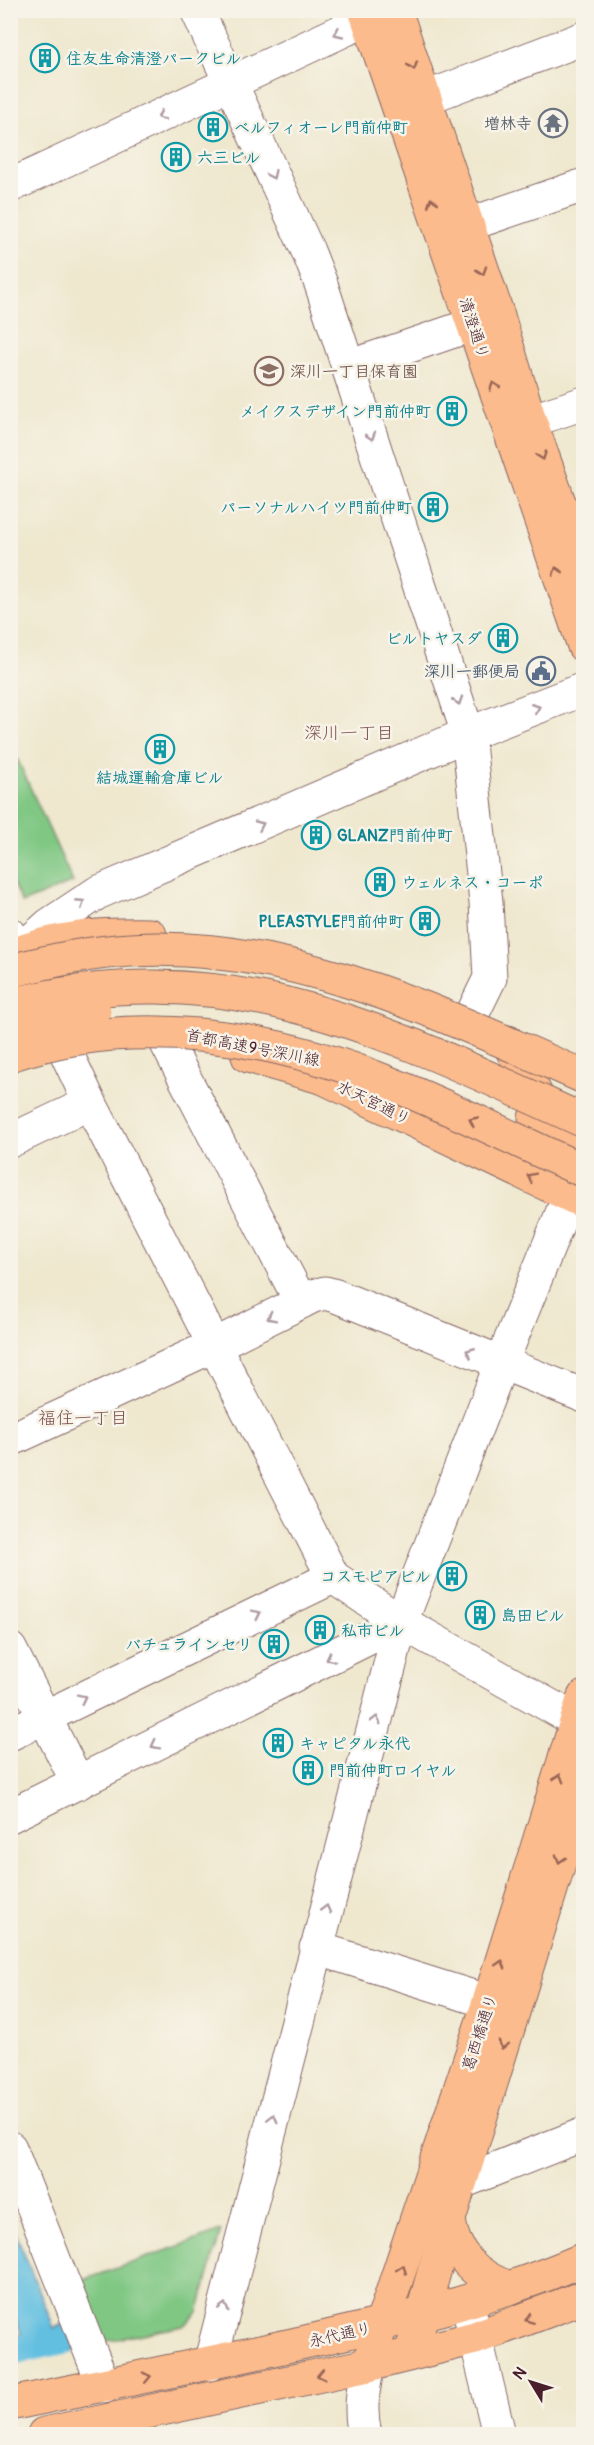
<svg xmlns="http://www.w3.org/2000/svg" width="594" height="2445" viewBox="0 0 594 2445" font-family="Pangolin,'Klee One',sans-serif">
<rect width="100%" height="100%" fill="#f7f3e8"/>
<filter id="ink" filterUnits="userSpaceOnUse"><feTurbulence type="fractalNoise" baseFrequency=".0167" numOctaves="2"/><feDisplacementMap in="SourceGraphic" scale="12" xChannelSelector="R" yChannelSelector="G"/><feConvolveMatrix kernelMatrix="1 2 1 2 8 2 1 2 1" color-interpolation-filters="sRGB"/></filter>
<filter id="wash" filterUnits="userSpaceOnUse"><feTurbulence type="fractalNoise" baseFrequency=".008" numOctaves="4" result="noise"/><feDisplacementMap in="SourceGraphic" scale="24" xChannelSelector="R" yChannelSelector="G"/><feGaussianBlur stdDeviation="1.35" result="paint"/><feColorMatrix in="noise" values="0 0 0 0 0 0 0 0 0 0 0 0 0 0 0 0 0 1.4 0 .05"/><feComposite in="paint" operator="in"/></filter>
<g filter="url(#wash)">
<rect width="100%" height="100%" fill="#efe8cf"/>
<!-- green -->
<g fill="#7fc783" stroke="#647357" stroke-width="1.5">
<polygon points="10,743 73,882 22,903 11,880"/>
<polygon points="221,2231 198,2313 183,2326 98,2343 78,2282"/>
</g>
<!-- water -->
<polygon fill="#62bfe0" stroke="#566f86" stroke-width="1.5" points="10,2219 54,2328 64,2324 75,2348 43,2434 11,2339 21,2334 11,2307"/>
<!-- pier -->
<polygon fill="#efe8cf" points="79,2351 104,2434 40,2434 17,2364"/>
</g>
<g filter="url(#ink)">
<g fill="none" stroke-linecap="round" stroke-linejoin="round">
<!-- minor casing -->
<g stroke="#846564" stroke-width="35">
<g id="minor">
<polyline points="197,10 308,251 321,284 468,734 486,902 490,978 468,1023"/>
<polyline points="423,99 584,38"/>
<polyline points="10,186 346,29 392,10"/>
<polyline points="467,225 584,185"/>
<polyline points="348,367 498,316"/>
<polyline points="530,421 584,403"/>
<polyline points="10,934 90,1103 333,1577 401,1622 584,1725"/>
<polyline points="19,952 49,925 97,893 468,734 584,689"/>
<polyline points="167,1044 301,1302"/>
<polyline points="10,1141 90,1103"/>
<polyline points="10,1440 215,1345 313,1296 325,1293 336,1296 584,1396"/>
<polyline points="10,1649 78,1783"/>
<polyline points="10,1734 333,1577"/>
<polyline points="10,1816 401,1622"/>
<polyline points="316,1948 489,2002"/>
<polyline points="10,2148 104,2386"/>
<polyline points="462,2182 584,2134"/>
<polyline points="467,2302 499,2434"/>
<polyline points="210,2364 401,1622 501,1364 569,1196"/>
<path d="M365,2434C359,2410 363,2389 368,2365"/>
</g>
</g>
<!-- major casing -->
<g stroke="#846564" stroke-width="35">
<g id="major">
<polyline points="365,10 584,646"/>
<polyline points="395,10 498,316 530,421 584,572"/>
<path d="M10,956C55,937 102,934 150,935"/>
<polyline points="508,1042 540,1102 551,1112"/>
<polyline points="248,1056 324,1078 584,1202"/>
<path d="M449,2219C452,2254 478,2278 510,2288"/>
<polyline points="411,2354 449,2219 584,1783"/>
<polyline points="368,2365 489,2002 584,1697"/>
<path d="M10,2404C112,2383 213,2363 314,2340C406,2319 497,2297 584,2259"/>
<polyline points="44,2434 368,2365 475,2338 584,2297"/>
</g>
</g>
<!-- highway casing -->
<g stroke="#846564" stroke-width="35">
<polyline id="highway" points="535,1118 584,1142"/>
</g>
<!-- minor -->
<use href="#minor" stroke="#fff" stroke-width="33"/>
<!-- major -->
<use href="#major" stroke="#fbbb8c" stroke-width="33"/>
<!-- highway -->
<use href="#highway" stroke="#fbbb8c" stroke-width="33"/>
<!-- highway-bridge casing -->
<g stroke="#846564" stroke-width="35" stroke-linecap="butt">
<g id="highway-bridge">
<path d="M10,971C50,961 90,952 131,950C289,940 442,1014 584,1077"/>
<path d="M10,1005C231,949 389,1033 584,1121"/>
<polyline points="10,1029 94,1011"/>
<path d="M10,1055C132,1013 272,1035 389,1083C455,1109 519,1142 584,1171"/>
</g>
</g>
<!-- highway-bridge -->
<use href="#highway-bridge" stroke="#fbbb8c" stroke-width="33"/>
</g>
<!-- one-way arrows -->
<defs><path id="oneway-chevron" d="M-2-3.5L2.5 0L-2 3.5" fill="none" stroke-width="1.6" stroke-linecap="round" stroke-linejoin="round" transform="scale(1.5)"/></defs>
<g stroke="#ae9aa0">
<use href="#oneway-chevron" transform="translate(338 33) rotate(155)"/>
<use href="#oneway-chevron" transform="translate(161 116) rotate(155)"/>
<use href="#oneway-chevron" transform="translate(272 175) rotate(65)"/>
<use href="#oneway-chevron" transform="translate(371 436) rotate(72)"/>
<use href="#oneway-chevron" transform="translate(458 701) rotate(72)"/>
<use href="#oneway-chevron" transform="translate(536 708) rotate(-22)"/>
<use href="#oneway-chevron" transform="translate(260 825) rotate(-24)"/>
<use href="#oneway-chevron" transform="translate(81 903) rotate(-33)"/>
<use href="#oneway-chevron" transform="translate(271 1317) rotate(153)"/>
<use href="#oneway-chevron" transform="translate(470 1352) rotate(-158)"/>
<use href="#oneway-chevron" transform="translate(257 1614) rotate(-26)"/>
<use href="#oneway-chevron" transform="translate(330 1658) rotate(153)"/>
<use href="#oneway-chevron" transform="translate(82 1698) rotate(-26)"/>
<use href="#oneway-chevron" transform="translate(376 1720) rotate(-75)"/>
<use href="#oneway-chevron" transform="translate(155 1745) rotate(153)"/>
<use href="#oneway-chevron" transform="translate(326 1909) rotate(-75)"/>
<use href="#oneway-chevron" transform="translate(273 2118) rotate(-76)"/>
<use href="#oneway-chevron" transform="translate(224 2307) rotate(-76)"/>
</g>
<g stroke="#9a6557">
<use href="#oneway-chevron" transform="translate(413 66) rotate(72)"/>
<use href="#oneway-chevron" transform="translate(432 202) rotate(-109)"/>
<use href="#oneway-chevron" transform="translate(482 271) rotate(72)"/>
<use href="#oneway-chevron" transform="translate(494 386) rotate(-109)"/>
<use href="#oneway-chevron" transform="translate(542 456) rotate(70)"/>
<use href="#oneway-chevron" transform="translate(557 571) rotate(-109)"/>
<use href="#oneway-chevron" transform="translate(473 1121) rotate(-155)"/>
<use href="#oneway-chevron" transform="translate(531 1177) rotate(-154)"/>
<use href="#oneway-chevron" transform="translate(559 1778) rotate(-73)"/>
<use href="#oneway-chevron" transform="translate(560 1859) rotate(107)"/>
<use href="#oneway-chevron" transform="translate(501 1964) rotate(-73)"/>
<use href="#oneway-chevron" transform="translate(503 2045) rotate(107)"/>
<use href="#oneway-chevron" transform="translate(402 2269) rotate(-71)"/>
<use href="#oneway-chevron" transform="translate(529 2319) rotate(159)"/>
<use href="#oneway-chevron" transform="translate(321 2375) rotate(168)"/>
<use href="#oneway-chevron" transform="translate(147 2377) rotate(-12)"/>
</g>
</g>
<!-- icons -->
<defs>
<g id="building-ring" transform="scale(1.5)"><circle r="9.5" fill="#f7f3e8" stroke="#0f9aa8" stroke-width="1.5"/><path d="M-4-6H4V6H1V3H-1V6H-4ZM-2.5-4.3h1.7v1.8h-1.7ZM.8-4.3h1.7v1.8H.8ZM-2.5-1h1.7V.8h-1.7ZM.8-1h1.7V.8H.8Z" fill="#0f9aa8"/></g>
<g id="temple-ring" transform="scale(1.5)"><circle r="9.5" fill="#f7f3e8" stroke="#6b7280" stroke-width="1.5"/><path d="M0-6L5-2H3V0L6.5 2.5H4V6H1.5V3h-3V6H-4V2.5H-6.5L-3 0V-2H-5Z" fill="#6b7280"/></g>
<g id="school-ring" transform="scale(1.5)"><circle r="9.5" fill="#f7f3e8" stroke="#8d6e63" stroke-width="1.5"/><path d="M0-5L7-2L0 1L-7-2ZM-4 1L0 2.5L4 1V4Q0 6-4 4Z" fill="#8d6e63"/></g>
<g id="civic-ring" transform="scale(1.5)"><circle r="9.5" fill="#f7f3e8" stroke="#5c6f8a" stroke-width="1.5"/><path d="M-.6-6.5H3V-4.5H.6V-3L4-1V1h2V6H-6V1h2V-1L-.6-3ZM-1.2 2.5V6h2.4V2.5Z" fill="#5c6f8a"/></g>
</defs>
<g fill-rule="evenodd">
<use href="#building-ring" x="45" y="58"/>
<use href="#temple-ring" x="553" y="123"/>
<use href="#building-ring" x="213" y="127"/>
<use href="#building-ring" x="176" y="157"/>
<use href="#school-ring" x="269" y="371"/>
<use href="#building-ring" x="452" y="411"/>
<use href="#building-ring" x="433" y="507"/>
<use href="#building-ring" x="503" y="638"/>
<use href="#civic-ring" x="541" y="671"/>
<use href="#building-ring" x="160" y="749"/>
<use href="#building-ring" x="316" y="835"/>
<use href="#building-ring" x="380" y="882"/>
<use href="#building-ring" x="425" y="921"/>
<use href="#building-ring" x="452" y="1576"/>
<use href="#building-ring" x="480" y="1615"/>
<use href="#building-ring" x="320" y="1630"/>
<use href="#building-ring" x="274" y="1644"/>
<use href="#building-ring" x="278" y="1743"/>
<use href="#building-ring" x="308" y="1770"/>
</g>
<g text-anchor="middle" stroke-width="5" stroke-linejoin="round" paint-order="stroke">
<!-- culture labels -->
<g font-size="16" font-weight="bold" fill="#0d838f" stroke="#f7f3e8" text-anchor="start">
<text x="66" y="64">住友生命清澄パークビル</text>
<text x="234" y="133">ベルフィオーレ門前仲町</text>
<text x="197" y="163">六三ビル</text>
<text x="431" y="417" text-anchor="end">メイクスデザイン門前仲町</text>
<text x="412" y="513" text-anchor="end">パーソナルハイツ門前仲町</text>
<text x="482" y="644" text-anchor="end">ビルトヤスダ</text>
<text x="160" y="783" text-anchor="middle">結城運輸倉庫ビル</text>
<text x="337" y="841">GLANZ門前仲町</text>
<text x="401" y="888">ウェルネス・コーポ</text>
<text x="404" y="927" text-anchor="end">PLEASTYLE門前仲町</text>
<text x="431" y="1582" text-anchor="end">コスモピアビル</text>
<text x="501" y="1621">島田ビル</text>
<text x="341" y="1636">私市ビル</text>
<text x="253" y="1650" text-anchor="end">バチュラインセリ</text>
<text x="299" y="1749">キャピタル永代</text>
<text x="329" y="1776">門前仲町ロイヤル</text>
</g>
<!-- worship labels -->
<g font-size="16" font-weight="bold" fill="#5b616d" stroke="#f7f3e8" text-anchor="end">
<text x="532" y="129">増林寺</text>
</g>
<!-- street labels -->
<g font-size="16" fill="#4a1f2b" stroke="#f7f3e8">
<text transform="translate(475 328) rotate(72)" y="6">清澄通り</text>
<text transform="translate(253 1047) rotate(11)" y="6">首都高速9号深川線</text>
<text transform="translate(374 1102) rotate(26)" y="6">水天宮通り</text>
<text transform="translate(479 2032) rotate(-72)" y="6">葛西橋通り</text>
<text transform="translate(340 2334) rotate(-13)" y="6">永代通り</text>
</g>
<!-- education labels -->
<g font-size="16" font-weight="bold" fill="#785e54" stroke="#f7f3e8" text-anchor="start">
<text x="290" y="377">深川一丁目保育園</text>
</g>
<!-- service labels -->
<g font-size="16" font-weight="bold" fill="#4e5e75" stroke="#f7f3e8" text-anchor="end">
<text x="520" y="677">深川一郵便局</text>
</g>
<!-- neighbourhood labels -->
<g font-size="18" fill="#7b4f4a" stroke="#f7f3e8">
<text x="349" y="739">深川一丁目</text>
<text x="83" y="1424">福住一丁目</text>
</g>
</g>
<!-- margin -->
<rect width="594" height="2445" fill="none" stroke="#f7f3e8" stroke-width="36"/>
<!-- north arrow -->
<g transform="translate(531 2382) rotate(308)" stroke="#f7f3e8" stroke-width="4.5" paint-order="stroke">
<path d="M0-4.5L10 22L0 15L-10 22Z" fill="#4a1f2b"/>
<text y="-9" font-size="16" font-weight="bold" text-anchor="middle" fill="#4a1f2b">N</text>
</g>
</svg>
